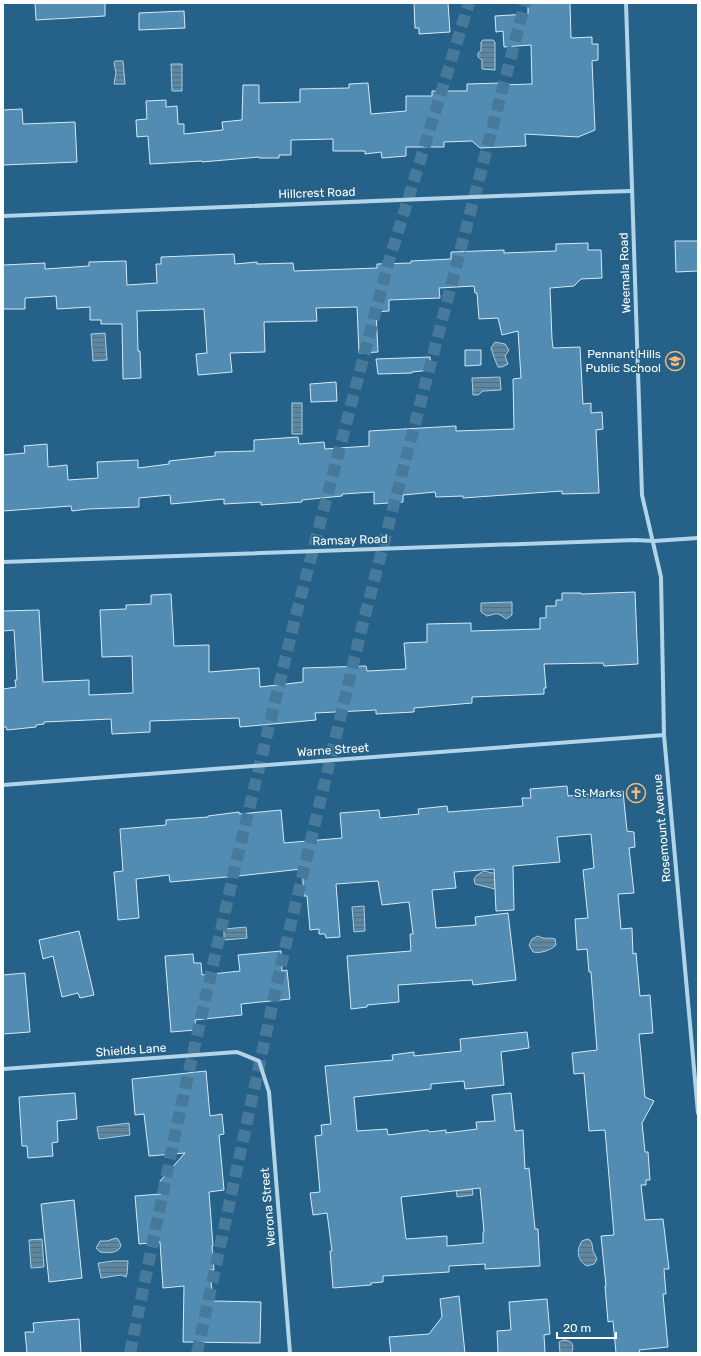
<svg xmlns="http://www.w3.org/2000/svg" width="701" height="1356" viewBox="0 0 701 1356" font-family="Rubik,sans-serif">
<defs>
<pattern id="water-rules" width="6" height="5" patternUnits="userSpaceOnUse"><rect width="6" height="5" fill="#5d86a0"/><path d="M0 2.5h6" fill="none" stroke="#566f7e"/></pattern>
</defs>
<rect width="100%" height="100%" fill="#256188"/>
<!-- water -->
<g fill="url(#water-rules)" stroke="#a6d0ea">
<polygon points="483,40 493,40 495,42 495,70 482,69 482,60 478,57 478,53 481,51 481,42"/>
<polygon points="115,61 123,61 125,84 114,84 116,73 114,63"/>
<polygon points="171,64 182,64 182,91 172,91"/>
<polygon points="105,333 107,360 93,361 91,334"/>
<path d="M495,342L505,344L509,350L505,356L508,364L502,367H498C497,365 491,349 491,348Z"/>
<polygon points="500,377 501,390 483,391 478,395 473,395 472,378"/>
<rect x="292" y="403" width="10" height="31"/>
<path d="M512,602V615L506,619C496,611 497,614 487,616L481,612V603Z"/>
<polygon points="484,871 492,873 500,874 503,891 475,884 474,879 477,875"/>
<polygon points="364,906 365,931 354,932 352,907"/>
<polygon points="246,927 247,938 224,940 224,929"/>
<path d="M538,936C545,940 549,937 555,939L556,945C551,950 540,954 533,952L529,945L532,939Z"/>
<polygon points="129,1123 130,1135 99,1139 97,1127"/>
<polygon points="470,1172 473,1195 457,1197 455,1178"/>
<path d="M116,1238L118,1239L121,1245C119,1254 108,1253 100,1252L96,1248L100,1241H107Z"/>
<polygon points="42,1239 44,1267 31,1268 29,1240"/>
<path d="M587,1239L590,1240L592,1244L593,1251L597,1259L594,1264L587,1266C577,1261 576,1250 582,1241Z"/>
<polygon points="114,1261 128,1261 127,1274 126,1277 121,1275 101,1278 98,1263"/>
<path d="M564,1340C575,1342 573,1345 572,1353H560L559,1342Z"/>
</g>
<!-- building -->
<g fill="#528cb2" stroke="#d5eaf7" fill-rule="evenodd">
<polygon points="35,3 105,3 105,16 36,20"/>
<polygon points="414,3 448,3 450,32 419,34 419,28 415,28"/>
<polygon points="528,3 570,3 571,38 592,37 592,44 598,44 598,60 592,61 595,130 578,137 525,134 526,146 480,148 472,141 444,142 444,147 406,147 406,156 382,158 381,152 365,154 365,151 333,151 333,139 291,140 291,155 279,155 279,158 259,158 259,157 202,162 202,161 150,164 148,136 137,137 136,120 147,119 146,101 166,100 166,107 177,106 178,124 184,124 184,134 223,130 222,122 242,120 243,85 259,85 259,103 300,102 300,89 349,88 349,84 368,83 371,114 406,111 406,96 432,96 432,91 467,91 467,84 501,83 501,85 532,84 531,45 504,47 503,31 496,32 495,16 528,14"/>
<polygon points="184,11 185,28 139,30 139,13"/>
<polygon points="22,109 23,124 75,122 77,162 3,165 3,110"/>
<polygon points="675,241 698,241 698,271 676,272"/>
<polygon points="588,243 588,250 601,250 602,278 581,279 574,286 550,288 552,339 553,348 580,347 583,404 591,403 591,413 602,412 603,429 596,430 599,493 562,494 562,491 463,498 463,496 436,497 435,492 403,495 403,502 374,504 374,492 342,494 342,496 302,500 302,502 261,505 261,502 224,504 224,499 171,504 170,495 139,498 139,507 88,509 72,511 71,506 3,511 3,455 25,453 24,446 47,444 48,467 67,465 68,480 98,478 97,462 138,460 138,468 169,464 169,461 215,456 215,452 254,451 254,440 298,437 299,444 324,442 325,449 369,446 369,431 456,426 456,431 514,429 513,379 521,378 518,331 502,335 498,318 479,319 477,293 475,293 474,286 439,288 440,298 389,300 389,311 376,312 378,352 359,353 357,307 316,308 317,321 264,322 265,352 230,353 232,372 198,375 196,354 207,353 204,309 137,311 138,351 140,351 141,378 123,379 122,324 101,324 101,320 90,320 90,307 57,309 56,296 25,298 25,309 3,309 3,265 45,263 45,269 89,266 89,262 126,261 127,285 157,283 156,264 161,264 161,257 234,254 235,264 257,262 257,264 293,263 294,271 377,268 377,264 411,263 411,261 451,259 451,252 504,250 504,253 556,251 556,244"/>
<polygon points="465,350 481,350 481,365 465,366"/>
<polygon points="430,357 431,370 412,372 412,373 378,374 376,359"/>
<polygon points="336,382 337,401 311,402 310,384"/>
<polygon points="635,592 638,664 604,666 603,663 544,664 546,688 544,688 544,694 472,697 472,703 414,708 414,712 376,714 376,710 315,713 316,720 240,727 239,718 150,721 150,732 112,734 111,719 44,722 44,724 36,725 36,727 7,730 6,727 3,727 3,689 16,687 15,680 17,680 14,630 3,631 3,611 39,610 43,682 89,680 89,695 133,693 132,656 102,657 100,610 126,609 126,605 151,604 151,595 171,594 174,646 209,645 209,672 259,668 260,687 303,682 303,668 366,666 367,671 406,669 404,643 427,642 427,624 471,623 471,631 540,629 540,618 546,618 546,606 556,606 556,600 562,600 562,593 581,593 581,594"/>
<polygon points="567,786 568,796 623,791 627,831 634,832 635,847 629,848 634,893 618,894 621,929 632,928 633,954 636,953 640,996 650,995 653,1033 639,1034 645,1097 654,1101 642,1123 645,1152 648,1152 650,1180 646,1180 646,1185 641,1185 645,1220 663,1219 669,1269 664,1269 666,1294 663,1294 668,1347 639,1350 640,1353 616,1353 613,1321 608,1322 605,1286 606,1286 601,1236 614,1235 605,1130 589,1131 584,1073 574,1074 572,1053 597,1050 591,972 589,972 587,949 577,950 575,919 588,918 583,870 594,868 591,834 557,837 560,862 513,866 514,910 496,911 494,869 454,872 456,888 432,890 436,928 476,925 475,917 508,913 516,980 473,985 472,980 398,985 399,1002 367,1005 367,1007 351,1009 347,956 411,951 410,934 413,934 409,902 382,905 378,881 336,884 340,937 326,938 325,934 319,934 319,929 310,930 307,896 304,896 302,869 238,876 170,882 169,875 136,879 139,918 118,920 114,872 123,871 120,829 166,825 166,820 208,817 208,816 239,812 239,814 281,810 284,843 342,838 340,813 379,810 380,818 419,814 418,809 447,806 448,812 523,806 522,798 531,798 530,789"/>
<polygon points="79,931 94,995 80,998 78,993 62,997 53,956 43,959 39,940"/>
<polygon points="281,951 282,971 287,970 290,999 241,1004 242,1015 195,1020 196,1030 171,1032 165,956 193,954 194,963 201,963 202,975 240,971 238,955"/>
<polygon points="25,973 30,1032 3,1034 3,975"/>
<path d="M527,1032L529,1048L501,1052L504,1085L465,1089L464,1081L431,1084V1089L354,1097L357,1131L387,1129L388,1135L428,1130L429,1132L446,1130V1133L477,1129L476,1122L495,1121L492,1095L511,1093L515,1131L523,1130L525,1169L529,1168L535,1229H538L540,1266L485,1269V1264L449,1266V1272L383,1276V1282L371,1283V1285L333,1288L330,1251H332L327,1213L313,1215L310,1193L320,1192L315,1136L322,1135L321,1125L331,1124L325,1066L393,1060L392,1055L414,1052V1056L461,1051L460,1039ZM480,1188L484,1232H483V1243L447,1246V1236L406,1239L401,1197Z"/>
<polygon points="206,1071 210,1116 222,1114 224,1134 219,1135 224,1190 209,1192 213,1246 212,1246 214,1270 210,1270 213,1301 261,1302 260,1343 183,1342 184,1286 163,1288 160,1242 139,1244 135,1196 161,1194 160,1181 185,1153 149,1156 144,1114 135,1115 132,1079"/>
<polygon points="75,1093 77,1119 57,1121 58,1142 52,1143 53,1156 28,1158 27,1146 22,1146 19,1097"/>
<polygon points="74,1200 82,1278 49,1282 41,1204"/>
<polygon points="459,1296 465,1353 391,1353 389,1337 429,1334 442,1317 440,1299"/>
<polygon points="547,1299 550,1334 544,1335 545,1353 498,1353 497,1331 511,1330 509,1302"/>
<polygon points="79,1319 81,1353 27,1353 25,1332 34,1332 33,1323"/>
</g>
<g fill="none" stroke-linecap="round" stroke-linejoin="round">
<!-- highway-tunnel -->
<g stroke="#46799a" stroke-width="12" stroke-dasharray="12 6" stroke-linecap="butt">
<polyline points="130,1353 178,1120 236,863 296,615 388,264 469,3"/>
<polyline points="197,1353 281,965 363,623 525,3"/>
</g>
<!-- street -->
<g stroke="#b1d4e9" stroke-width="4">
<polyline points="626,3 642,495 661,577 664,735 698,1113"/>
<polyline points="3,216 598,192 632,191"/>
<polyline points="3,562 635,540 654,541 698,538"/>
<polyline points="3,785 664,735"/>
<polyline points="3,1069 237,1052 259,1061 269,1092 290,1353"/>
</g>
</g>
<!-- icons -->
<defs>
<g id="school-ring" transform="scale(1)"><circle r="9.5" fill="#256188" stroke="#f3ba76" stroke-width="1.5"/><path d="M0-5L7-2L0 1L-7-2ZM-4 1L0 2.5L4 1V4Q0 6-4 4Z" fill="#f3ba76"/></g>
<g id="church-ring" transform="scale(1)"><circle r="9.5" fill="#256188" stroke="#f3ba76" stroke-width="1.5"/><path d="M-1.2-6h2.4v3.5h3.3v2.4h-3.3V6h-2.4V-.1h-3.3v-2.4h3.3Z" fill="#f3ba76"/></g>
</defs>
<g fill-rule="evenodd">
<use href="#school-ring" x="675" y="361"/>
<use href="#church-ring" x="636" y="793"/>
</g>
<g text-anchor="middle" stroke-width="3" stroke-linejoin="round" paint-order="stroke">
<!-- street labels -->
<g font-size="12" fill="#fff" stroke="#256188">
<text transform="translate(317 193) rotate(-2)" y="4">Hillcrest Road</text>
<text transform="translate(625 273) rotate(-92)" y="4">Weemala Road</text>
<text transform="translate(350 540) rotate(-2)" y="4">Ramsay Road</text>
<text transform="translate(333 750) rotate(-4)" y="4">Warne Street</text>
<text transform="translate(662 828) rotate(-95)" y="4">Rosemount Avenue</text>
<text transform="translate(131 1050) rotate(-4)" y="4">Shields Lane</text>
<text transform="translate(268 1207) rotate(-95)" y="4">Werona Street</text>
</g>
<!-- poi labels -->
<g font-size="12" fill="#fff" stroke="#256188" text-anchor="end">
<text x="661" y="358">Pennant Hills<tspan x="661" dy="14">Public School</tspan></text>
<text x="622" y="797">St Marks</text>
</g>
</g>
<!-- border -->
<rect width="701" height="1356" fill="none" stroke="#ffffff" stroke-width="8"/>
<!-- scale -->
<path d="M557 1332v6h59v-6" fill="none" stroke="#ffffff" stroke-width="2"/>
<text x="563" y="1332" font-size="12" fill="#ffffff" stroke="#256188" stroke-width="3" paint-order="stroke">20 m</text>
</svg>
